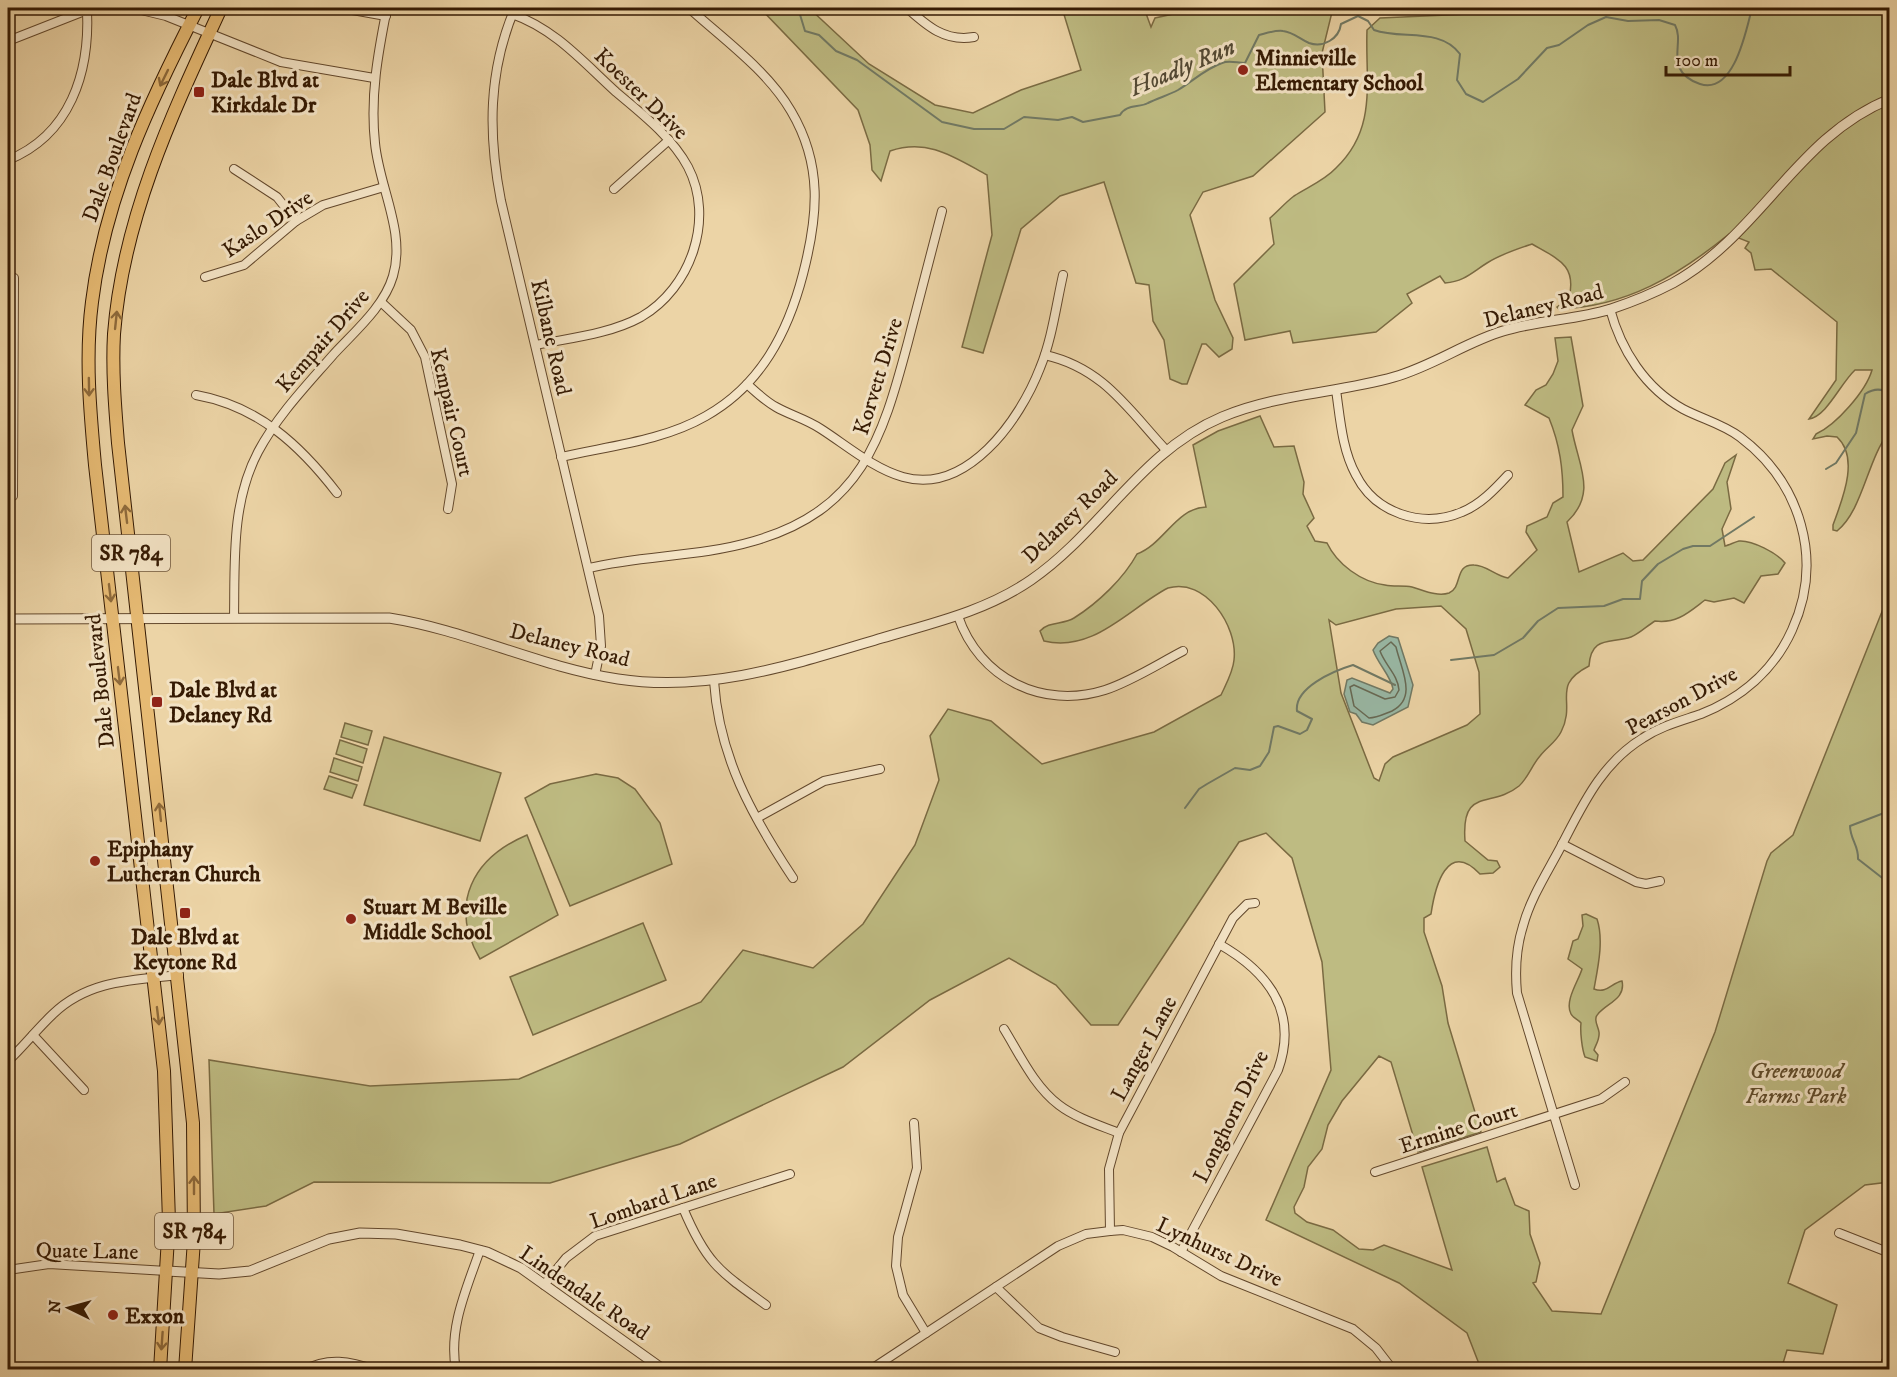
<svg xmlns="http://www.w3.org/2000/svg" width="1897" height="1377" viewBox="0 0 1897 1377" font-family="'IM FELL DW Pica',serif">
<rect width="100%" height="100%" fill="#ecd4a6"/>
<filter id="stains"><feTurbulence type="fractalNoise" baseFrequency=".00333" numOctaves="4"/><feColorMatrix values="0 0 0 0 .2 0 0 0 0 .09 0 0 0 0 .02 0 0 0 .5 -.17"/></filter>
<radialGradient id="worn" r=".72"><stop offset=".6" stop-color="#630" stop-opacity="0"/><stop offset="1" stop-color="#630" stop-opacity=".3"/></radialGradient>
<!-- green -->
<g fill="#bebb82" stroke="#7a6a42" stroke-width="1.5" fill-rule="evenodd">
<path d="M760,8H809L869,64L935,105L973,113L1021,90L1081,70L1062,8H1144L1151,27L1155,18L1201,8H1333L1322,53L1325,112L1253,176L1203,192L1190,215L1215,300L1233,338L1232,349L1219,357L1206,344H1202L1187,384H1182L1170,379L1164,340L1153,321L1149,285L1136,283L1104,182L1060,196L1021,229L983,353L962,347L992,235L987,175C954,157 928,138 890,151L881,181L872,170L870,145L858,110Z"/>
<path d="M1608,8H1889V432C1867,460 1863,510 1837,531L1833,530V525C1842,500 1860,458 1837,437L1827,436L1813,439L1816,434C1836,425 1866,391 1872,370H1855C1840,384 1827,416 1809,419L1836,380L1837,322L1771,269L1755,270L1751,253L1745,248L1749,242L1729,234C1679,275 1626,307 1559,309L1557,307L1569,298C1577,265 1558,259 1532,244C1517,249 1501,254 1487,263C1471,273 1465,281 1445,283L1440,276L1407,294L1412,303L1376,332L1293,343L1290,331L1245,340L1234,284L1274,244L1270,218C1278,211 1286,202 1294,196C1308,187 1325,180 1336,168C1378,128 1365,81 1367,30L1380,18Z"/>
<path d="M1571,337L1583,406L1572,430C1578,465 1598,493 1567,522L1579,572L1623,553L1633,561L1643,560L1713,489L1725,463L1736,455L1727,482L1731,509L1722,529L1725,546C1729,545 1735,542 1739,541C1752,540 1777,553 1785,563L1778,574L1761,576L1744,603L1734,598L1714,602L1705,600C1689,612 1677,624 1655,621C1648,625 1639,634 1631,637C1611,644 1591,635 1589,666C1550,686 1577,701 1561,732C1556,742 1547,747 1540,756C1532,765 1528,778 1519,786C1491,809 1461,786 1465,841L1488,860L1497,861L1500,867L1493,873L1480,874C1447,839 1435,887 1431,914L1424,918V932L1442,986L1448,1023L1481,1132L1418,1152L1391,1062L1379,1056L1342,1101L1328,1125L1322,1149L1308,1167L1304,1187L1294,1207L1295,1213L1307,1222L1333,1230L1359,1249L1373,1250L1384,1245L1452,1270L1422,1167L1487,1147L1497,1182L1505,1178L1515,1205L1529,1211L1530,1234L1540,1263L1536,1282L1533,1283L1552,1311L1601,1314L1715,1032L1767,861L1771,853L1793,835L1889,594V1182L1865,1185L1805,1230L1788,1283L1837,1305L1823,1354L1787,1350L1781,1370L1481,1369L1467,1333L1399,1283L1266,1220L1331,1070L1322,962L1292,858L1266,833L1239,842L1118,1025H1091L1056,985L1009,958L930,1000L843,1067L680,1144L550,1183L314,1182L266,1206L214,1214L209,1060L370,1086L519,1079L701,1002L743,950L813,968L863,924L915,845L939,780L930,736L948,709L991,721L1042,764L1154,732L1221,695C1226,684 1233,672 1234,660C1238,626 1205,577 1168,588C1129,608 1094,653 1044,641L1040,631C1049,621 1063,625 1074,618C1098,603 1124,578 1137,554C1164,544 1176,508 1206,507L1193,445L1218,431L1260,416L1274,447L1294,446L1304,482L1303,494L1314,518L1307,526L1315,541L1327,543C1337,564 1361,582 1385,585C1394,587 1403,585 1412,587C1423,590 1437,597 1449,593C1463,587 1454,564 1474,565C1486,565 1496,576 1508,578L1537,550L1526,532L1527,526L1547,517L1553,503L1563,497C1563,469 1560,445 1549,418L1525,405L1536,390L1546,385L1553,374L1558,361L1555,338ZM1441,606L1466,629L1479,672L1480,714L1467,725L1393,757L1385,764L1379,781L1374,778L1341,693L1329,620L1336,625L1396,609Z"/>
<polygon points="345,723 372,731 368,745 341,737"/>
<polygon points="384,737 501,773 480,841 364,805"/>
<polygon points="340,740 367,749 363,763 336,754"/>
<polygon points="334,758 362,767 358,781 330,772"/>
<polygon points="596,774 618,778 635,789 660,823 672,864 570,906 525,798 550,784"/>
<polygon points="329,776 357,785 352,798 324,789"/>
<path d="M527,835L558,915L480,959C448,904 473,858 527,835Z"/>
<path d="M1586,914L1597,919C1604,940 1598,967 1594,989C1607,994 1611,983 1622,981C1626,999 1607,1003 1598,1014C1593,1019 1598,1026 1599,1032C1600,1039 1596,1044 1594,1050L1598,1055L1597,1061L1585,1057C1582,1049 1580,1032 1581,1023C1578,1019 1573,1018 1571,1014C1564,1001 1579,980 1582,969L1568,959L1573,941L1578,939L1583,926L1582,915Z"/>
<polygon points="643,923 666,980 533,1035 510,977"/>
</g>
<!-- water -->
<path fill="#99b8a5" stroke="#717964" stroke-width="1.5" d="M1389,636L1398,638L1413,685L1408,707L1373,725L1362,722L1356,714L1350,712L1344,694L1347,680L1352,678L1390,693L1393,689C1391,676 1378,664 1373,650L1378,643Z"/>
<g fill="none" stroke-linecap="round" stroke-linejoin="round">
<!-- shore -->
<path stroke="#676954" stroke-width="1.5" d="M1391,642L1396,647C1401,669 1418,698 1392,711C1384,714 1377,718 1369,718L1354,706L1350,687L1354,685L1385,699L1395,697L1399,690C1398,675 1385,665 1380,651Z"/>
<!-- stream -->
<g stroke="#717964" stroke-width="2">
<path d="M798,8L805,31L819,35L836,51L857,60L942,122L974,129H1004L1024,117L1058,120L1072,117L1083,122L1120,115C1126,104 1139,108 1148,103C1158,98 1169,95 1178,90C1193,81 1205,69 1222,63C1229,60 1237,63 1245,63L1259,35C1267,33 1275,30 1283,31C1293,32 1300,39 1309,43C1323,48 1339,39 1341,24L1358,16L1368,21L1374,30C1402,40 1440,27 1460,54L1457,80L1466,94L1483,102L1518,79L1547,48L1559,45L1588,25L1606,17L1628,21L1659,20L1675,25C1682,38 1674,53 1679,67C1683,76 1691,81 1700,84C1734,95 1746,31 1752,8"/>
<path d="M1826,469L1836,463L1856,433L1865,394C1873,389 1881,387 1889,394L1887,405L1890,407"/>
<polyline points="1451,660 1494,655 1523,638 1538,621 1558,608 1604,606 1623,599 1640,599 1642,581 1658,564 1683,549 1693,546 1710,546 1754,517"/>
<path d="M1185,808L1199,789L1207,784L1235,768L1250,770L1260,766L1269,752L1274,727L1278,726L1300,734L1307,730L1312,719L1297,711C1294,688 1333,671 1353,665L1395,685"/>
<path d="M1890,809L1884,813L1850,826C1850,839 1859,846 1858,859L1890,884"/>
</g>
<!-- minor casing -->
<g stroke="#63482c" stroke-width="10">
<g id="minor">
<path d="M515,8C488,71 488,134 501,201L599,616L601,646L595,675"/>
<path d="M907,8C927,26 945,42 974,37"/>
<polyline points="347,9 386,16"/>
<path d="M512,14C555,29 583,62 616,92C641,113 672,137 688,167C715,219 691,288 641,317C610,334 570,338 536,345"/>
<polyline points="8,41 87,10 137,9 166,16 281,62 374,78"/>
<path d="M8,160C70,135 90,73 87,10"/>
<polyline points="234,169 277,197 296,221"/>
<polyline points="614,189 669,140"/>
<polyline points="205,277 244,265 296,221 323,205 384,187"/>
<polyline points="381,302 411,330 425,357 452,484 448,509"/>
<path d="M1045,355C1103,368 1128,409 1166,450"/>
<path d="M747,384C756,392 765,401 776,407C790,415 806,419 821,429C846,445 874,469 903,477C967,495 1020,420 1040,368C1052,339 1056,306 1063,275"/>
<path d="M1336,390C1340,417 1342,450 1356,475C1375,513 1422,529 1462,512C1480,505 1495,489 1508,475"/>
<path d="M196,395C258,406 300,445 337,493"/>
<path d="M561,457C609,446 663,441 706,416C761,385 788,332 803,274C818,216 823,165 791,111C767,70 723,39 689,8"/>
<polyline points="13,496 14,278"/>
<path d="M589,568C643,555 700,557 754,541C861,510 882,440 908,342C919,298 931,255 942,211"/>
<path d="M958,616C979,678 1042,710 1105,690C1132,681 1158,664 1183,651"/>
<path d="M234,618C235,563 231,503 258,452C277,416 306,386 333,355C354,332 384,307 393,276C406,232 379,187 375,143C370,96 378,53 387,8"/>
<path d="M714,681C719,757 752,816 793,878"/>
<polyline points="757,818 824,781 880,769"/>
<polyline points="1562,844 1636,882 1646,884 1660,881"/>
<path d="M1004,1029C1020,1055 1034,1086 1059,1105C1076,1118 1099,1125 1119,1133"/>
<polyline points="33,1035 84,1090"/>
<path d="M8,1061C23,1047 37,1029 53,1014C88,980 133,980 179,975"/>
<polyline points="914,1123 917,1168 898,1237 896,1266 903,1295 926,1333"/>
<polyline points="1375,1172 1601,1099 1625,1082"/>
<path d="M1575,1185L1517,993C1515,971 1516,948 1523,926C1530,900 1545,876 1558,852C1581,809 1599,765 1643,738C1661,726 1681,721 1701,714C1741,698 1774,670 1792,630C1824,560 1801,483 1740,437C1723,424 1702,419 1683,409C1645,388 1621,350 1610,309"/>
<path d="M683,1208C706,1263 719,1271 766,1305"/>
<polyline points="1110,1231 1109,1169 1119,1133 1233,918 1247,904 1255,903"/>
<polyline points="1839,1233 1890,1253"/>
<path d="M1181,1252L1278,1070C1299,1011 1268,972 1219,944"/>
<polyline points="8,1270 49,1264 167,1271"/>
<polyline points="544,1285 566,1258 595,1236 790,1174"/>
<polyline points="996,1287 1039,1328 1062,1337 1115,1352"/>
<path d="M304,1370C328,1357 350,1361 375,1370"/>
<path d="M456,1370C448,1328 467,1288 480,1250"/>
<polyline points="870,1370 1058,1246 1086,1234 1110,1231 1123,1230 1152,1237 1173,1247 1221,1276 1353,1329 1376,1348 1393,1370"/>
<polyline points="1883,1370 1890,1351"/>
</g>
</g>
<!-- tertiary casing -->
<g stroke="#63482c" stroke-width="11">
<g id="tertiary">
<path d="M8,619L389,618C467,630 539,667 618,679C710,693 795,664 882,638C933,623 986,611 1031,580C1101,532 1141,451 1222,417C1276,394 1338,393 1394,377C1433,366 1466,342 1503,331C1538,320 1576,320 1611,309C1632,302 1654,293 1673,283C1761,234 1797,136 1890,99"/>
<polyline points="167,1271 219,1274 250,1271 329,1239 360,1233 396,1234 460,1245 487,1252 521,1268 664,1370"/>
</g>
</g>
<!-- primary casing -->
<g stroke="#351a03" stroke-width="14">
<g id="primary">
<path d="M160,1370L169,1221L164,1071L95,465C90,411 85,356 92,302C105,196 150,101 198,8"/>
<path d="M185,1370L194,1240L193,1123L118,443C115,407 112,370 114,334C123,217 173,112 221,8"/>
</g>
</g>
<!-- minor -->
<use href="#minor" stroke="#f3e3c5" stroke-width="8"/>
<!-- tertiary -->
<use href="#tertiary" stroke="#f3e3c5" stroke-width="9"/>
<!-- primary -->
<use href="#primary" stroke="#e6ba73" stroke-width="12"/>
</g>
<!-- one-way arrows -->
<defs><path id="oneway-shaft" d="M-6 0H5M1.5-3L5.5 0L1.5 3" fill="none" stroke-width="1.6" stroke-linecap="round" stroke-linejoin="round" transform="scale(1.5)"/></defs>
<g stroke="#8e6a3b">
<use href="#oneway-shaft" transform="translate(164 78) rotate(116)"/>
<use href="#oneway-shaft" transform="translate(116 320) rotate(-84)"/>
<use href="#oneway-shaft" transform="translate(89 387) rotate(89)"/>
<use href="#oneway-shaft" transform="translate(126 514) rotate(-97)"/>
<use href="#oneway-shaft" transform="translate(110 593) rotate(83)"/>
<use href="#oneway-shaft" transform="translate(119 676) rotate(83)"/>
<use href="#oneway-shaft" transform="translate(160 812) rotate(-96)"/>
<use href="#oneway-shaft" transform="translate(158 1016) rotate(83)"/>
<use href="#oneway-shaft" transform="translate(194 1185) rotate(-90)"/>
<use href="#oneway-shaft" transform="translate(162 1341) rotate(94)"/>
</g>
<!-- markers -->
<g fill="#8f2418" stroke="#f3e3c5" stroke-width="2">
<circle cx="1243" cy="70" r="6"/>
<rect x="193" y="86" width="12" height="12" rx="3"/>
<rect x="151" y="696" width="12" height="12" rx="3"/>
<circle cx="95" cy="861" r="6"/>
<rect x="179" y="907" width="12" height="12" rx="3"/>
<circle cx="351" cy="919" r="6"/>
<circle cx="113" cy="1315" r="6"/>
</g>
<g text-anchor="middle" stroke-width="6" stroke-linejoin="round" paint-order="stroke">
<!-- shield labels -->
<g fill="#f3e3c5" stroke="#6e563d" stroke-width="1.5">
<rect x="92" y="535" width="78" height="36" rx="4.5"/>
<rect x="155" y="1213" width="78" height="36" rx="4.5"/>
</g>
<g font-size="21" font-weight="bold" fill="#351a03">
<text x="131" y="560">SR 784</text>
<text x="194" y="1238">SR 784</text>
</g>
<!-- poi labels -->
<g font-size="22" font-weight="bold" fill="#351a03" stroke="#f3e3c5" text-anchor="start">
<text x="1255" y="65">Minnieville<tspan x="1255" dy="25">Elementary School</tspan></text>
<text x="211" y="87">Dale Blvd at<tspan x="211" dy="25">Kirkdale Dr</tspan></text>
<text x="169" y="697">Dale Blvd at<tspan x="169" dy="25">Delaney Rd</tspan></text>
<text x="107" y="856">Epiphany<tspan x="107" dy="25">Lutheran Church</tspan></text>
<text x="363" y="914">Stuart M Beville<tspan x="363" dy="25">Middle School</tspan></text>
<text x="185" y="944" text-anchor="middle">Dale Blvd at<tspan x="185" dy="25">Keytone Rd</tspan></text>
<text x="125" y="1323">Exxon</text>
</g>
<!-- street labels -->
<g font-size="22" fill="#351a03" stroke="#f3e3c5">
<text transform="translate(642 93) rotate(44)" y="8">Koester Drive</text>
<text transform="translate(111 157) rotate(-70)" y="8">Dale Boulevard</text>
<text transform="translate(267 223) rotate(-34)" y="8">Kaslo Drive</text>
<text transform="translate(1543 305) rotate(-14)" y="8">Delaney Road</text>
<text transform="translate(552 337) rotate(77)" y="8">Kilbane Road</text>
<text transform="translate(322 340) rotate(-49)" y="8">Kempair Drive</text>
<text transform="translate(877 376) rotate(-73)" y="8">Korvett Drive</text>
<text transform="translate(453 412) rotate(77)" y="8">Kempair Court</text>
<text transform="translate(1069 516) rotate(-44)" y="8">Delaney Road</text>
<text transform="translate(570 644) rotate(14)" y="8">Delaney Road</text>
<text transform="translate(99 681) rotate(-96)" y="8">Dale Boulevard</text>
<text transform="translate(1681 700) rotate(-28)" y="8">Pearson Drive</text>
<text transform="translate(1143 1048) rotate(-62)" y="8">Langer Lane</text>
<text transform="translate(1230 1116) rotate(-64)" y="8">Longhorn Drive</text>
<text transform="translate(1458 1127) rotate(-18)" y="8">Ermine Court</text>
<text transform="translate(653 1200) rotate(-19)" y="8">Lombard Lane</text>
<text transform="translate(87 1250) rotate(1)" y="8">Quate Lane</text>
<text transform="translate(1220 1251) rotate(25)" y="8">Lynhurst Drive</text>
<text transform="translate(585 1292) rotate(34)" y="8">Lindendale Road</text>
</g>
<!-- park labels -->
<g font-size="22" font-style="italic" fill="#5e4a29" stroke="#f3e3c5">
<text x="1796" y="1078">Greenwood<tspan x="1796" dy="25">Farms Park</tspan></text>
</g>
<!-- water labels -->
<g font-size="24" font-style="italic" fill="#534934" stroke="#f3e3c5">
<text transform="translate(1182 67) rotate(-23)" y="8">Hoadly Run</text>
</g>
</g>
<!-- margin -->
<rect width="1897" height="1377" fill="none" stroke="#ecd4a6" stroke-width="30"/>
<rect x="9" y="9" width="1879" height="1359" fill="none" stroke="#351a03" stroke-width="3"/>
<rect x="15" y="15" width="1867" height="1347" fill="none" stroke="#351a03" stroke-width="1.5"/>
<!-- north arrow -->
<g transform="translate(69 1308) rotate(275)" stroke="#f3e3c5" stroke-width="4.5" paint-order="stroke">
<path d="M0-4.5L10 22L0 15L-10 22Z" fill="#351a03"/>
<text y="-9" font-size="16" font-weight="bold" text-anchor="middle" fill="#351a03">N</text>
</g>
<!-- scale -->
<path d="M1666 66v9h124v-9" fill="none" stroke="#351a03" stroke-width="3"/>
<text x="1675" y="66" font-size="18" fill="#351a03" stroke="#f3e3c5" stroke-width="4.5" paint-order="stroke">100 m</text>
<rect width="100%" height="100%" filter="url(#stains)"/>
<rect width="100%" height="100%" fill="url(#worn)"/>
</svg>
